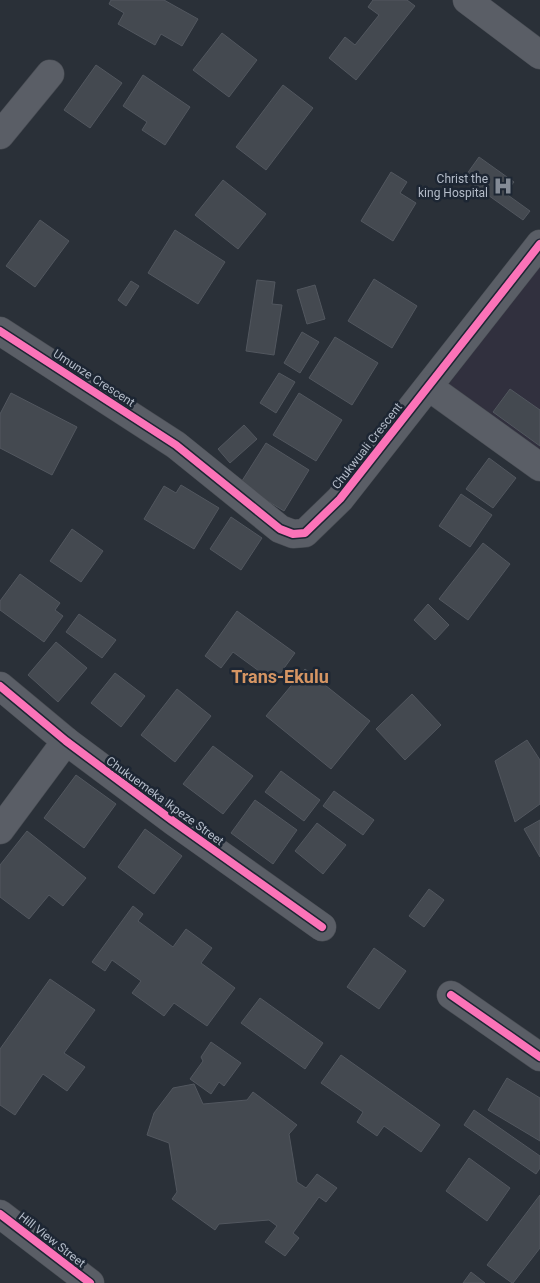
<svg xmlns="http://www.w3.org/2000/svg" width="540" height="1283" viewBox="0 0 540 1283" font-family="Roboto,sans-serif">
<rect width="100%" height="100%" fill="#2a3038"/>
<!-- medical -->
<polygon fill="#31303e" points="540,264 540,451 448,385"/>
<!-- building -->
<g fill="#444950" stroke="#52575f">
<polygon points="111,0 164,0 198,19 182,46 161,34 155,45 118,24 124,13 109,4"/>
<polygon points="373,0 407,0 415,6 356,80 329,58 345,37 355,45 379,15 368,7"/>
<polygon points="222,33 257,60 229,97 193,70"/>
<polygon points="96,65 122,83 90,128 64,110"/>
<polygon points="143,75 190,107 165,145 142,130 147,122 123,106"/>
<polygon points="283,85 313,108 266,170 236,147"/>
<polygon points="479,157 514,182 505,193 530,211 523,220 464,178"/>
<polygon points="391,172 407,182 400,193 416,203 393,241 361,221"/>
<polygon points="223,180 266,214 238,249 195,215"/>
<polygon points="40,220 69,241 35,287 6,266"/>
<polygon points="175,230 225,262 198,304 148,273"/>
<polygon points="374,279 417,306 392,348 348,321"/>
<polygon points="257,280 275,282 272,304 282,305 274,355 246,351"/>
<polygon points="131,281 139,286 126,306 118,300"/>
<polygon points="315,285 325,319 307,324 297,290"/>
<polygon points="302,332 319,342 300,373 284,363"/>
<polygon points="335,337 378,363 352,405 309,378"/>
<polygon points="279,373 295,382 276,413 260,403"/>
<polygon points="510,389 540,410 540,446 493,412"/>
<polygon points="11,393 77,427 52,475 0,448 0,414"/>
<polygon points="299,393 342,420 316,461 273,435"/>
<polygon points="244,425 257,439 230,463 218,449"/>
<polygon points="266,443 309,470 284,511 240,484"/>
<polygon points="489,458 516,478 493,508 466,489"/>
<polygon points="181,485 219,508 194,549 144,519 164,486 176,493"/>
<polygon points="461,494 492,515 470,547 439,526"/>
<polygon points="231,517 262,538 241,570 210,549"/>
<polygon points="72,529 103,551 81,582 50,561"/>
<polygon points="483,543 510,564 468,620 439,599"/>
<polygon points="20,574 60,603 55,610 63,616 44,642 0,610 0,601"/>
<polygon points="428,604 449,625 435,640 414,620"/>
<polygon points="237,611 295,653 274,682 233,652 221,668 205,656"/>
<polygon points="79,614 116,640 102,658 66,632"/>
<polygon points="56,642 87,668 58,702 28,675"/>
<polygon points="305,669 370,721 331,769 266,716"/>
<polygon points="115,673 145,696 121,727 91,703"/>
<polygon points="177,689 211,716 175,762 141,735"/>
<polygon points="412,694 441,725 405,760 376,729"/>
<polygon points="527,740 540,760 540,804 515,822 495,761"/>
<polygon points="213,746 253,776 223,814 183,784"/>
<polygon points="281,771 320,800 304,821 265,792"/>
<polygon points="76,775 116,804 84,848 44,818"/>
<polygon points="334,791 374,820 363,835 323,806"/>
<polygon points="255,800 297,830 273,864 231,833"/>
<polygon points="540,820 540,857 524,829"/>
<polygon points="317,823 346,845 323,874 295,851"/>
<polygon points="145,829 182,856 154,894 118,867"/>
<polygon points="27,831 86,878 63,906 49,895 29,919 0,897 0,865"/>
<polygon points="429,889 444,900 424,927 409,916"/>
<polygon points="133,906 143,914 138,921 173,947 186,929 212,948 201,963 235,988 207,1026 174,1003 164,1016 132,993 141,981 112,960 105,971 92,962"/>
<polygon points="374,948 406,971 379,1009 347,987"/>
<polygon points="50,979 95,1010 64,1053 85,1067 67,1091 43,1074 15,1115 0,1105 0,1049"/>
<polygon points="260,998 323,1043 305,1069 241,1023"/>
<polygon points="211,1042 241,1063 224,1086 219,1082 211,1094 190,1079 203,1061 201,1057"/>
<polygon points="341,1055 440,1125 421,1152 384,1126 377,1136 357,1122 363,1112 321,1083"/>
<polygon points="507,1078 540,1098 540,1141 488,1110"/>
<polygon points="194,1084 203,1104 247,1100 253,1092 297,1125 289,1134 297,1182 306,1188 317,1174 337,1188 326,1202 319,1197 293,1233 299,1238 285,1256 265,1242 277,1226 269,1220 219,1224 215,1230 172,1199 177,1192 169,1143 147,1135 154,1113 173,1088"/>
<polygon points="474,1110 540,1156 540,1168 536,1174 464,1125"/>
<polygon points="469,1158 510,1188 487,1221 446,1191"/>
<polygon points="540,1195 540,1248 513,1283 512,1283 487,1265"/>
<polygon points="471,1272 485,1283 463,1283"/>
</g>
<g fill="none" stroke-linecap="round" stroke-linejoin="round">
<!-- minor casing -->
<g stroke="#484c53" stroke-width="29">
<g id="minor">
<polyline points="467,0 540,55"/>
<polyline points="0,135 50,74"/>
<polyline points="0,331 176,445 280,529 293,534 305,533 340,499 540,244"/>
<polyline points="429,387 540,467"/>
<polyline points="0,686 66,741 173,821 322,927"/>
<polyline points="0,830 66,741"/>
<polyline points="451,995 540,1057"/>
<polyline points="0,1214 90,1283"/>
</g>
</g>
<!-- minor -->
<use href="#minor" stroke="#5a5e66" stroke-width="28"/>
<!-- cycleway casing -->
<g stroke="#1d2633" stroke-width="11">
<g id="cycleway">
<polyline points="0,331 176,445 280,529 293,534 305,533 340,499 540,244"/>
<polyline points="0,686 66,741 173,821 322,927"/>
<polyline points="451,995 540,1057"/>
<polyline points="0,1214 90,1283"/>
</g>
</g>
<!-- cycleway -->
<use href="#cycleway" stroke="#fb73b8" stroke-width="8"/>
</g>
<!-- icons -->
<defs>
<g id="hospital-bare" transform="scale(1.5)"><path d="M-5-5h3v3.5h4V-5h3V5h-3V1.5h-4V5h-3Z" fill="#848b96" stroke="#1d2633" stroke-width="2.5" paint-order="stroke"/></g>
</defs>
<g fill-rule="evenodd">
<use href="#hospital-bare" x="503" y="186"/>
</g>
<g text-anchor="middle" stroke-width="5" stroke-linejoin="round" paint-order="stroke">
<!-- poi labels -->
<g font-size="12" fill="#b4bcc9" stroke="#1d2633" text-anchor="end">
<text x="488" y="183">Christ the<tspan x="488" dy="14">king Hospital</tspan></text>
</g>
<!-- street labels -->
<g font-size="12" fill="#b4bcc9" stroke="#1d2633">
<text transform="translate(94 378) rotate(33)" y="4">Umunze Crescent</text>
<text transform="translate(367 446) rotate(-52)" y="4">Chukwuali Crescent</text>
<text transform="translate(165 801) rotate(36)" y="4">Chukuemeka Ikpeze Street</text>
<text transform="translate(52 1240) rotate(38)" y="4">Hill View Street</text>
</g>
<!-- district labels -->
<g font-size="18" font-weight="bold" fill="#d59563" stroke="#1d2633">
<text x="280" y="683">Trans-Ekulu</text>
</g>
</g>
</svg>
